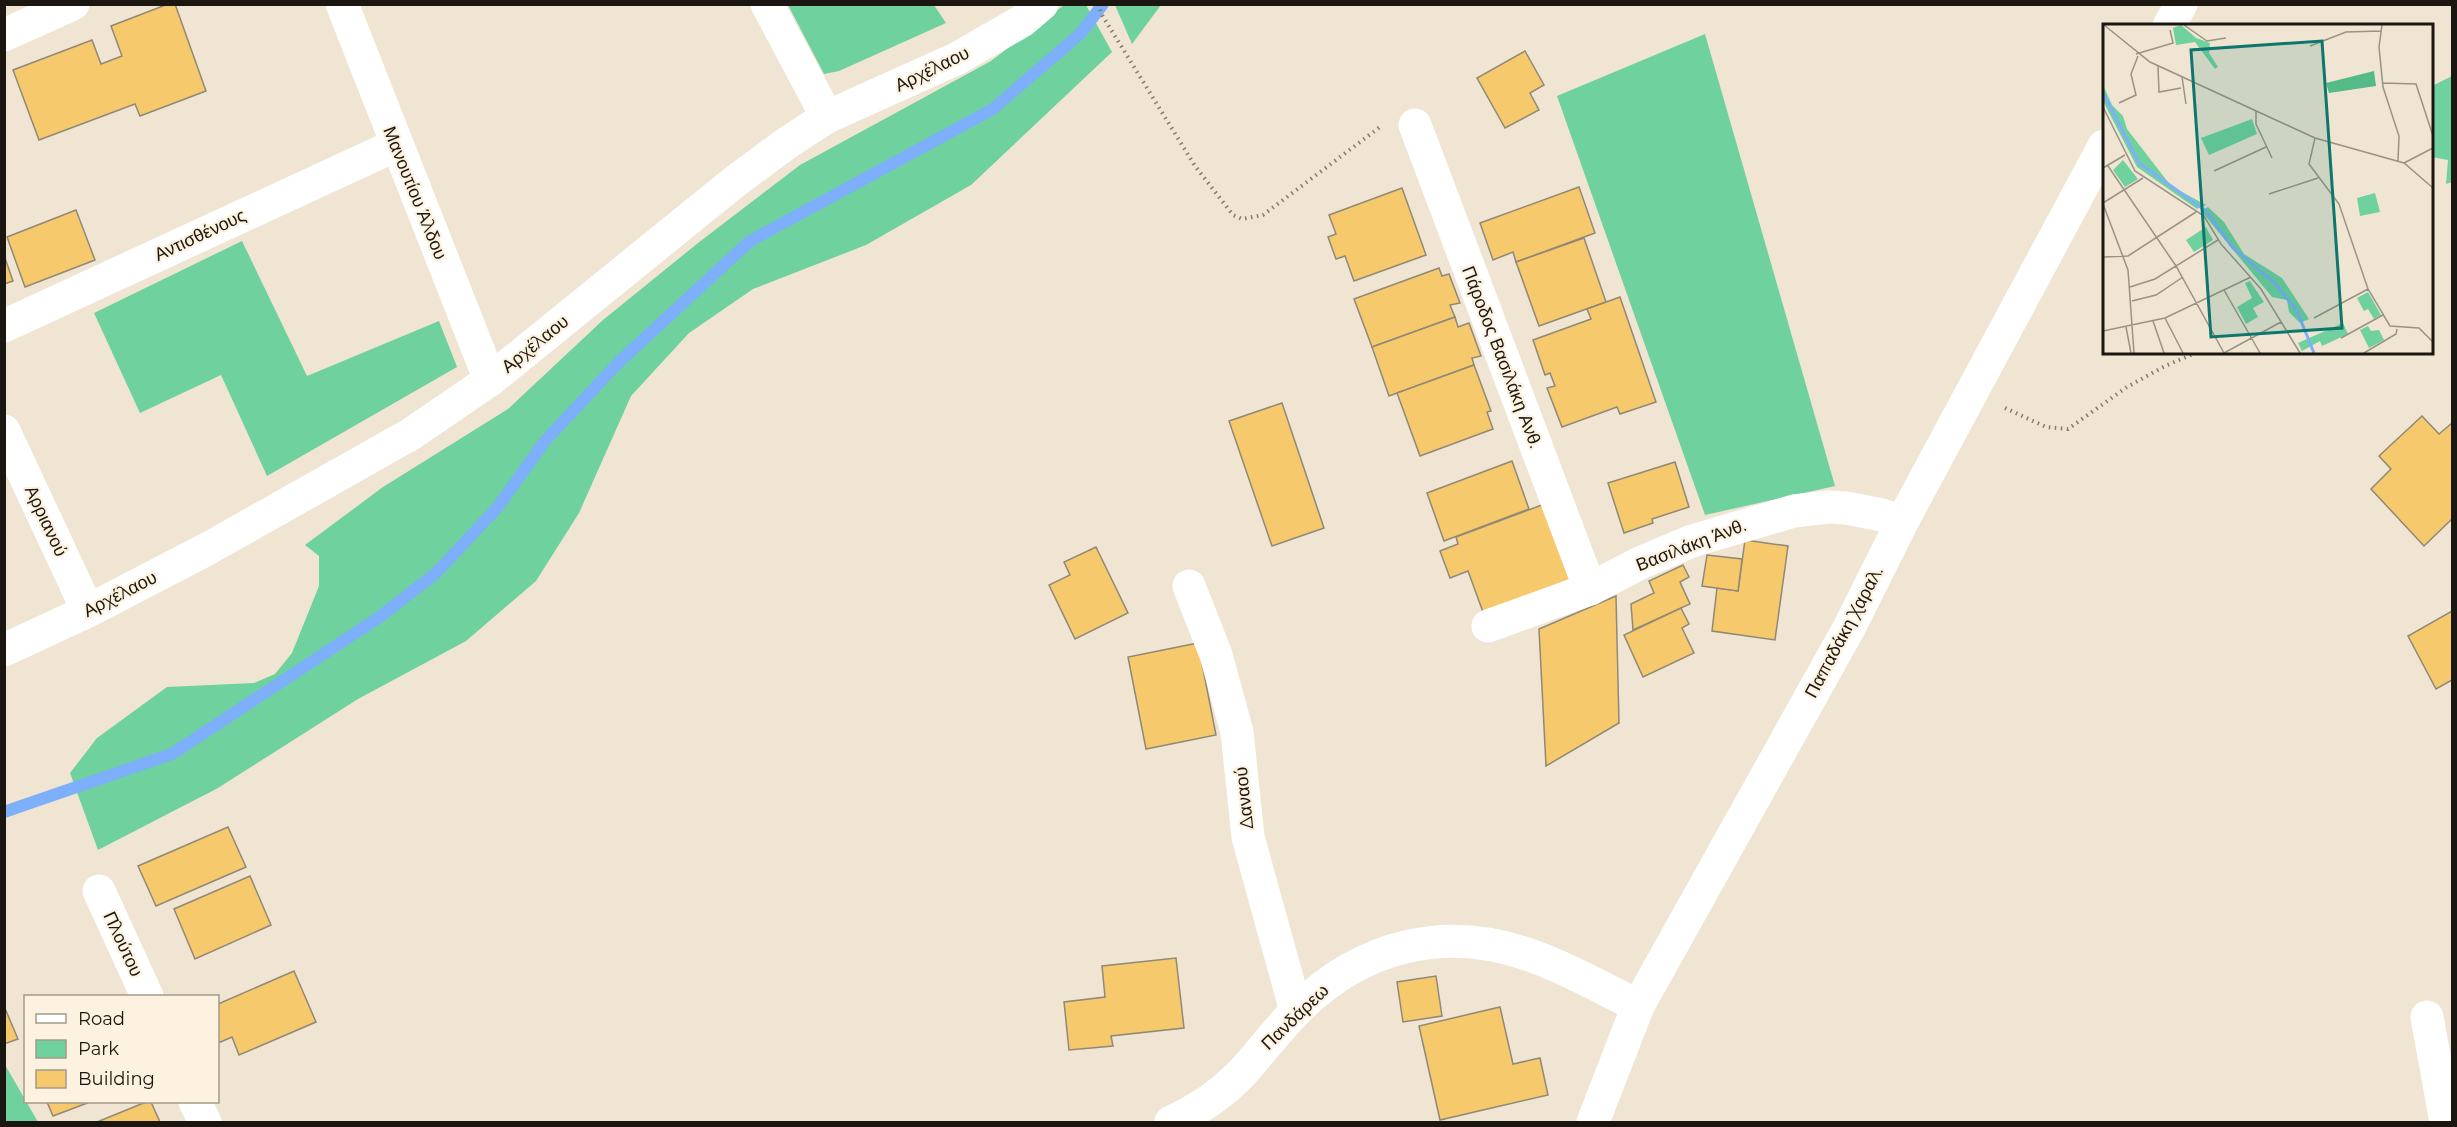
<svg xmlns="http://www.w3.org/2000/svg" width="2457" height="1127" viewBox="0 0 2457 1127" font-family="Montserrat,sans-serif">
<rect width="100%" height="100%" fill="#efe5d2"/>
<!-- green -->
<g fill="#6fd19e">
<polygon points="788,5 934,5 946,23 839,71 824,74"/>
<polygon points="1064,5 1086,5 1112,52 971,185 866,245 753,289 689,333 631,396 579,513 536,581 466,641 358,699 218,788 98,850 70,773 97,738 167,687 254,683 275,674 292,653 319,586 319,556 305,545 383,487 508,409 603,320 698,243 800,165 991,61"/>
<polygon points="1115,5 1161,5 1132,44"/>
<polygon points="1705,34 1835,486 1705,515 1557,96"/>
<polygon points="2452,76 2452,182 2446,184 2448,160 2432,157 2432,86"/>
<polygon points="242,241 307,376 439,321 457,367 267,476 221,375 140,413 94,313"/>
<polygon points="4,1063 38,1122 5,1122"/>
</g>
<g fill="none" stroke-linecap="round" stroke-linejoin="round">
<!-- stream -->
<polyline stroke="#7daffb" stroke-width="12" points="4,812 172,754 381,616 436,573 497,508 545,441 619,362 750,241 993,109 1081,33 1103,4"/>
</g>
<!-- building -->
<g fill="#f5c96c" stroke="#918877" stroke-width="1.5">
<polygon points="168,4 175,4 206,91 140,116 135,104 39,140 13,70 92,40 101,64 122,56 111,26"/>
<polygon points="1525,51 1544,85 1530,93 1539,110 1505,128 1477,78"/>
<polygon points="1579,187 1595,233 1516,262 1513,252 1493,260 1480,223"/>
<polygon points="1402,188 1426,255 1354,281 1345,256 1336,259 1328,237 1336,234 1329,215"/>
<polygon points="76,210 95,260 25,287 7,237"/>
<polygon points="1584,238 1606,302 1539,326 1516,262"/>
<polygon points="4,255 13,281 4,284"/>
<polygon points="1439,268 1442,276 1449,274 1460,303 1450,305 1455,317 1372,347 1354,299"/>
<polygon points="1620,297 1656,402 1620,414 1617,407 1562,427 1547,388 1555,386 1550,373 1545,375 1533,340 1591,319 1587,309"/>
<polygon points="1455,317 1458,327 1469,323 1481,356 1472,358 1474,365 1389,396 1372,347"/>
<polygon points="1474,365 1491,411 1487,412 1493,429 1420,456 1397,393"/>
<polygon points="1282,403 1324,528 1272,546 1229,421"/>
<polygon points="2422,416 2439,434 2452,423 2452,519 2424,546 2371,489 2391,469 2379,456"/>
<polygon points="1512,461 1529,509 1444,541 1427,493"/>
<polygon points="1675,462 1689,507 1652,519 1653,523 1624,533 1608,483"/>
<polygon points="1550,502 1577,578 1483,612 1468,571 1450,578 1440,551 1458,544 1456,537"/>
<polygon points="1745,540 1788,546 1775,640 1712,631 1717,588 1738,591"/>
<polygon points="1096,547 1128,613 1075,639 1049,585 1070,575 1064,562"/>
<polygon points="1707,555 1742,559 1738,591 1702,586"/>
<polygon points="1683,565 1689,577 1680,582 1690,604 1633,630 1631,604 1654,593 1649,581"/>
<polygon points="1616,596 1619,723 1546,766 1539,629"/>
<polygon points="1681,608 1689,624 1682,628 1694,653 1643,677 1624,635"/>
<polygon points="2452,611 2452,680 2436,689 2408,636"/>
<polygon points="1198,643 1216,735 1146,749 1128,657"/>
<polygon points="228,827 246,867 156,906 138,866"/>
<polygon points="250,876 271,925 195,959 174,909"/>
<polygon points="1176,958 1184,1028 1111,1036 1113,1046 1069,1050 1064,1002 1105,997 1102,966"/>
<polygon points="294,971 316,1022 239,1055 232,1037 218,1043 218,1004"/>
<polygon points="1436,976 1442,1016 1403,1022 1397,982"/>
<polygon points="4,1006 18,1039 4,1044"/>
<polygon points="1500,1007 1513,1064 1540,1058 1548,1095 1440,1120 1419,1026"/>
<polygon points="47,1102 90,1102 53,1116"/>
<polygon points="146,1102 151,1102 160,1122 97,1122"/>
</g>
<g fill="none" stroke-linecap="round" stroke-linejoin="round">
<!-- path -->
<g stroke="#837c6f" stroke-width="4" stroke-dasharray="1.5 4.5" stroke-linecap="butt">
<polyline points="1098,4 1102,15 1195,166 1233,215 1242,219 1263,215 1380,127"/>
<polyline points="2005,408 2046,427 2068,429 2127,387 2165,366 2198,352"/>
</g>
<!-- street -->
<g stroke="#fff" stroke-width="33">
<polyline points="342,4 490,380"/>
<polyline points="767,4 827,117"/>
<polyline points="2169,26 2181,4"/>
<polyline points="4,35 73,4"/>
<polyline points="1415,125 1590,589"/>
<polyline points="4,326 396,145"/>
<polyline points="4,431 88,611"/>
<polyline points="1189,586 1216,655 1237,732 1248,837 1296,1011"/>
<polyline points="1488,626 1590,589 1640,563 1692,541 1794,511 1828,507 1846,508 1882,515 1902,522"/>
<polyline points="4,650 88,611 209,548 411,434 490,380 733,183 787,143 827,117 958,58 1022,21 1042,4"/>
<polyline points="99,891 147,996"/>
<polyline points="2427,1017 2446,1122"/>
<polyline points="195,1102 205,1122"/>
<path d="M1171,1122C1196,1111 1220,1095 1239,1076C1259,1055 1276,1031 1296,1011C1362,944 1447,924 1535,957C1571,970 1604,989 1638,1006"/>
<polyline points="1593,1122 1638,1006 1849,628 1902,522 2104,146"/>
</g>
</g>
<g text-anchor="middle" stroke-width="4.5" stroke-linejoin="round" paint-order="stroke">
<!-- street labels -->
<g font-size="18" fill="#1b1710" stroke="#fcf2df">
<text transform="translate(932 69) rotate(-26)" y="6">Αρχέλαου</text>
<text transform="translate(415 193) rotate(68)" y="6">Μανουτίου Άλδου</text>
<text transform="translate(200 235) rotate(-25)" y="6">Αντισθένους</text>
<text transform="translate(535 344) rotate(-39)" y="6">Αρχέλαου</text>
<text transform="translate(1502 357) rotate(69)" y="6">Πάροδος Βασιλάκη Ανθ.</text>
<text transform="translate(46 521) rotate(65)" y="6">Αρριανού</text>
<text transform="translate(1691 545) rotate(-21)" y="6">Βασιλάκη Άνθ.</text>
<text transform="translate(120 594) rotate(-27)" y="6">Αρχέλαου</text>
<text transform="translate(1844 632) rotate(-62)" y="6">Παπαδάκη Χαραλ.</text>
<text transform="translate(1244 798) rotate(-96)" y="6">Δαναού</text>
<text transform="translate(123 944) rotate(65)" y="6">Πλούτου</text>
<text transform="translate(1295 1017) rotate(-44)" y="6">Πανδάρεω</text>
</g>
</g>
<!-- overview -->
<g transform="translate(2103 24)">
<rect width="330" height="330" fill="#efe5d2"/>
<path d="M78,1L93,14L107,19L106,29L115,43L112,45L92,18L73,21L70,4ZM0,61L9,81L20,92L24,105L68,162L103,181L94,185L34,143L0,77ZM149,95L154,110L106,131L98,114ZM20,136L35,155L22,163L10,146ZM272,169L277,188L257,192L254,174ZM105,183L121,198L141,230L179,254L206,295L197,299L186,288L184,276L169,273L98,187ZM103,203L110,216L91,228L83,216ZM147,257L161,278L150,284L155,293L143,300L134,283L149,274L142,259ZM265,268L278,291L271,295L265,285L261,287L254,274ZM240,299L245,310L219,322L217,317L199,327L195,319ZM265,302L268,307L276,306L281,316L266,324L257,306Z" fill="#6fd19e"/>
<path d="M271,47L273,62L226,69L223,59Z" fill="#54ba87"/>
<path fill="none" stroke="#7daffb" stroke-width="3" d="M0,69L36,139L103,187L130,224L171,258L194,287L211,329"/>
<path fill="none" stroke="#9a9384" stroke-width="1.5" d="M1,1L47,38L212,114L301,139L330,164M81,1L104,17L123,14M279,1L276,23L280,63L296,112L295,137M207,22L243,8L278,7M33,30L70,19L67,6M55,42L56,68L78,64M79,53L83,80M280,59L313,60L330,112M16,79L33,71L28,50L35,32M0,83L32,147L101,192L118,220L158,265L197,329M153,87V100L169,134M212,114L206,140L236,180L265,265L287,302L316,304L330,318M301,139L330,124M5,142L73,242L121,329M0,144L22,131M111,147L163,123M166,170L215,154M0,179L40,154M0,180L25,246L31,329M0,233L25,232L93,188M27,263L52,255L115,216M121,266L157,329M29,277L53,271L80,253M62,294L80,329M211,294L265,265M50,297L61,329M23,303L28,329M0,307L62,294L148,253M238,314L280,291M121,329L178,298M261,329L293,310L294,305"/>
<path fill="#0f766e" fill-opacity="0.15" stroke="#0f766e" stroke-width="3" d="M219,17L239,304L108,313L88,26Z"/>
<rect width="330" height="330" fill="none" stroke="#1b1710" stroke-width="3"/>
</g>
<!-- border -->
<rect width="2457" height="1127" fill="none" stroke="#1b1710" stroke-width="12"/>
<!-- legend -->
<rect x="24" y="995" width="195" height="108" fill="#fcf2df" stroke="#a29a8c" stroke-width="1.5"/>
<rect x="36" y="1014" width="30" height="9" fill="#ffffff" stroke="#a29a8c" stroke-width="1.5"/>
<text x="78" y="1025" font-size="18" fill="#1b1710">Road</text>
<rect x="36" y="1040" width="30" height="18" fill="#6fd19e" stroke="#a29a8c" stroke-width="1.5"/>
<text x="78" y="1055" font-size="18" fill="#1b1710">Park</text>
<rect x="36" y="1070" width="30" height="18" fill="#f5c96c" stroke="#a29a8c" stroke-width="1.5"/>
<text x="78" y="1085" font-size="18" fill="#1b1710">Building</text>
</svg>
